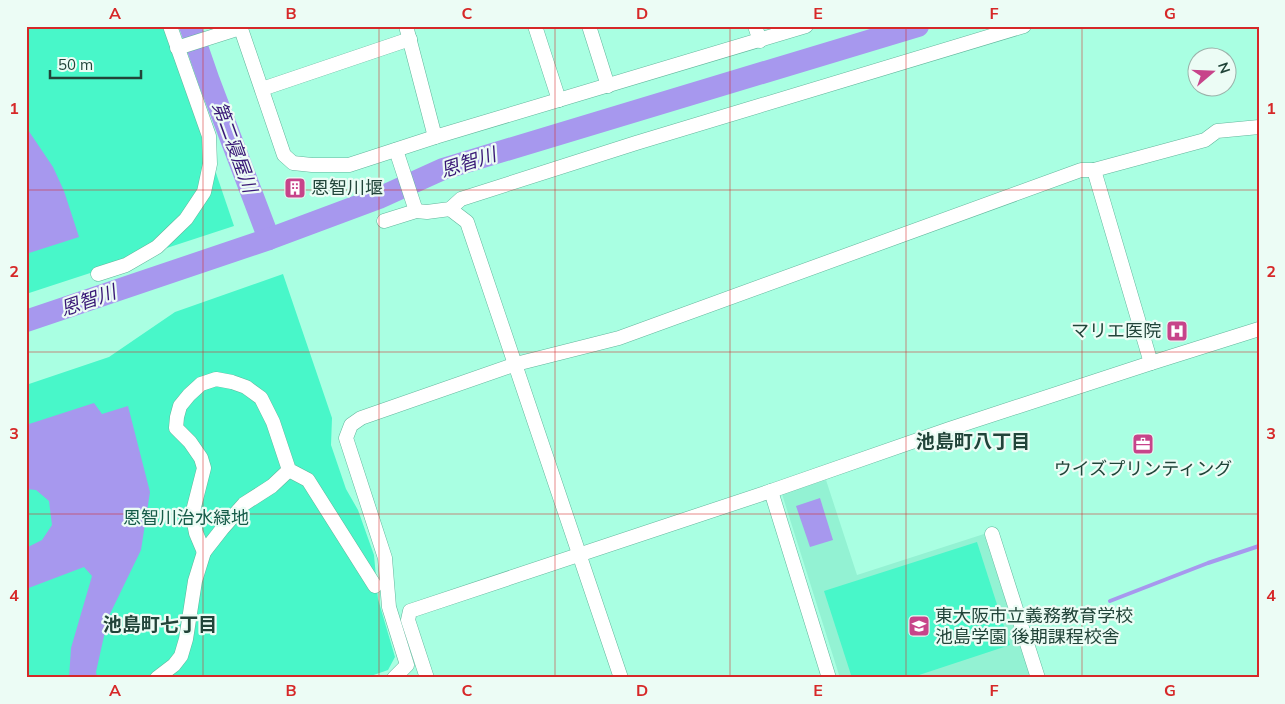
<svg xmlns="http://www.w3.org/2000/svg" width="1285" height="704" viewBox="0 0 1285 704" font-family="Mulish,'Noto Sans JP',sans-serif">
<rect width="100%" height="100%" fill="#a9ffe2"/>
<!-- built -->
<polygon fill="#93f2d3" points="826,480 857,575 984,534 1031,678 840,678 782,494"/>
<!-- green -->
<g fill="#48f7c9">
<polygon points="26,26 166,26 234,226 26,294"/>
<polygon points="283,274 332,418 331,445 346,489 358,510 374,555 378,599 395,657 388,670 365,678 26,678 26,385 109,357 175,312"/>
<polygon points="977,542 1010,645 910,678 852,678 824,591"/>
</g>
<!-- water -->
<g fill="#a798ee">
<polygon points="26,127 53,167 64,191 79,237 26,254"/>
<polygon points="94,403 102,414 128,406 150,492 141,550 108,618 96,672 97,678 69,678 71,648 92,576 84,567 26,589 26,548 42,540 52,525 49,501 36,490 26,489 26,425"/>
<polygon points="820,498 833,540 810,547 796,506"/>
</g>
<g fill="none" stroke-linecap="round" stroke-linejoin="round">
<!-- stream -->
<polyline stroke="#a798ee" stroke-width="4" points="1110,601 1208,563 1259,546"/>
<!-- river -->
<g stroke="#a798ee" stroke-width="22">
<polyline points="190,26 209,81 269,239"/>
<polyline points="26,321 269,239 379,198 443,169 918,26"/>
</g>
<!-- minor casing -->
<g stroke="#62b69c" stroke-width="15">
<g id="minor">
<polyline points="240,26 284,155 293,163 312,165 349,165 435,137 806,26"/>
<polyline points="406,26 435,137"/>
<polyline points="535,26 559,100"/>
<polyline points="589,26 608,86"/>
<polyline points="755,26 760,41"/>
<polyline points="177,48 240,28"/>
<polyline points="262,89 410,39"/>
<polyline points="396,150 416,211"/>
<polyline points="450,209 467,222 621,678"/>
<polyline points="384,221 416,211 427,212 450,209 461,199 636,143 1024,26"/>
<polyline points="98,274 126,265 157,247 186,219 204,192 210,164 209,136 170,26"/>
<polyline points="1151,363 1094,170 1205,140 1217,131 1259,127"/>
<polyline points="771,491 829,678"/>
<polyline points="992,534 1038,678"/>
<polyline points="204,552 196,533 193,518 194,507 204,468 201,458 190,442 176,428 177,417 180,406 189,395 201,384 216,379 232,382 246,387 261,398 273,422 289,470 308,480 375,586"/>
<polyline points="157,678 174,665 181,656 186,639 195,581 204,552 222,529 244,504 272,486 289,470"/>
<polyline points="394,678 407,665 389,607 385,558 346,438 351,425 361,418 516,364 619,338 1081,170 1094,170"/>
<polyline points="427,678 408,620 410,611 771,491 949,429 1151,363 1259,329"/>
</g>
</g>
<!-- minor -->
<use href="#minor" stroke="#fff" stroke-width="14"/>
</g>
<!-- grid -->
<path fill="none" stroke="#d62828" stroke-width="1" stroke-opacity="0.55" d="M203,26V678M379,26V678M555,26V678M730,26V678M906,26V678M1082,26V678M26,190H1259M26,352H1259M26,514H1259"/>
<!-- icons -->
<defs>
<g id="building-square" transform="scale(1.125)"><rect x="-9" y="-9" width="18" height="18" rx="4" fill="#c7448a" stroke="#ecfcf5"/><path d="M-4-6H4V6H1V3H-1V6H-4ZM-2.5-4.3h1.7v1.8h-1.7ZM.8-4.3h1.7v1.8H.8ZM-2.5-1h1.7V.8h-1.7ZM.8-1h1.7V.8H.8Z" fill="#fff"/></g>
<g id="hospital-square" transform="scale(1.125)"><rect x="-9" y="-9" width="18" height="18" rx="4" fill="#c7448a" stroke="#ecfcf5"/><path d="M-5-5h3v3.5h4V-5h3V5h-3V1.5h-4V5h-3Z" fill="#fff"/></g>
<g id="office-square" transform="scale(1.125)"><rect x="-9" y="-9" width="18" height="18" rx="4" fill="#c7448a" stroke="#ecfcf5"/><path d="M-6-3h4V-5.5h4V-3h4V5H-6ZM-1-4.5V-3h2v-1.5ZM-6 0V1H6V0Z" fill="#fff"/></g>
<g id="school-square" transform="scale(1.125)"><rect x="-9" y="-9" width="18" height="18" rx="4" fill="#c7448a" stroke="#ecfcf5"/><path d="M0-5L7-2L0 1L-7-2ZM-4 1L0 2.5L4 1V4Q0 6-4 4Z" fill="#fff"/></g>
</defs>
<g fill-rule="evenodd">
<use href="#building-square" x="295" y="188"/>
<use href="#hospital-square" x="1177" y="331"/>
<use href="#office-square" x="1143" y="444"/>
<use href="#school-square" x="919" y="626"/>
</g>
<g text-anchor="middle" stroke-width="4.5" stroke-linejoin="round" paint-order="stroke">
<!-- poi labels -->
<g font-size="18" fill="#214439" stroke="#ecfcf5" text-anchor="start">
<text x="311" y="194">恩智川堰</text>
<text x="1161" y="337" text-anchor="end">マリエ医院</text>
<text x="1143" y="475" text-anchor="middle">ウイズプリンティング</text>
<text x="935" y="622">東大阪市立義務教育学校<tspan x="935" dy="21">池島学園 後期課程校舎</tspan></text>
</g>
<!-- park labels -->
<g font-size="18" fill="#155b48" stroke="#ecfcf5">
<text x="186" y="524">恩智川治水緑地</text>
</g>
<!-- water labels -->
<g font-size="19" font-style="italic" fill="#381776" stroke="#ecfcf5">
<text transform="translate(235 147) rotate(70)" y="7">第二寝屋川</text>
<text transform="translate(468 162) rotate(-18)" y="7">恩智川</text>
<text transform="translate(88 300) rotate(-19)" y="7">恩智川</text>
</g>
<!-- neighbourhood labels -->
<g font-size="19" font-weight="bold" fill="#214439" stroke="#ecfcf5">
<text x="973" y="448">池島町八丁目</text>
<text x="160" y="631">池島町七丁目</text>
</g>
</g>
<!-- border -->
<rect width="1285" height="704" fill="none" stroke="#ecfcf5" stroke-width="55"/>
<!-- north arrow -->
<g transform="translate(1212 72) rotate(71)"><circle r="24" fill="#ecfcf5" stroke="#9bb2aa"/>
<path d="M0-4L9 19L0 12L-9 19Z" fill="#c7448a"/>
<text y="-8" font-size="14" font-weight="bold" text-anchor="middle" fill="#214439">N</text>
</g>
<!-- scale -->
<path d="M50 70v8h91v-8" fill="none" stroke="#214439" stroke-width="2.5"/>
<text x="58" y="70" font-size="15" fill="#214439" stroke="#ecfcf5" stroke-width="4" paint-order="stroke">50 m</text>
<rect x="28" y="28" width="1230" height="648" fill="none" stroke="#d62828" stroke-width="2"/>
<g font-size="16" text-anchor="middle" font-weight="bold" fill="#d62828">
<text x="115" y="19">A</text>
<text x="291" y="19">B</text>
<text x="467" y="19">C</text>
<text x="642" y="19">D</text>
<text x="818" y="19">E</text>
<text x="994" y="19">F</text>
<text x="1170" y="19">G</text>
<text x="14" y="114">1</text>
<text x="1271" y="114">1</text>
<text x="14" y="277">2</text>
<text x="1271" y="277">2</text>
<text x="14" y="439">3</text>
<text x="1271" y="439">3</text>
<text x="14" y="601">4</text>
<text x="1271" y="601">4</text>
<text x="115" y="696">A</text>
<text x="291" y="696">B</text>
<text x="467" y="696">C</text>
<text x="642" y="696">D</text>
<text x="818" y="696">E</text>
<text x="994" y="696">F</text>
<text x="1170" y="696">G</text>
</g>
</svg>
